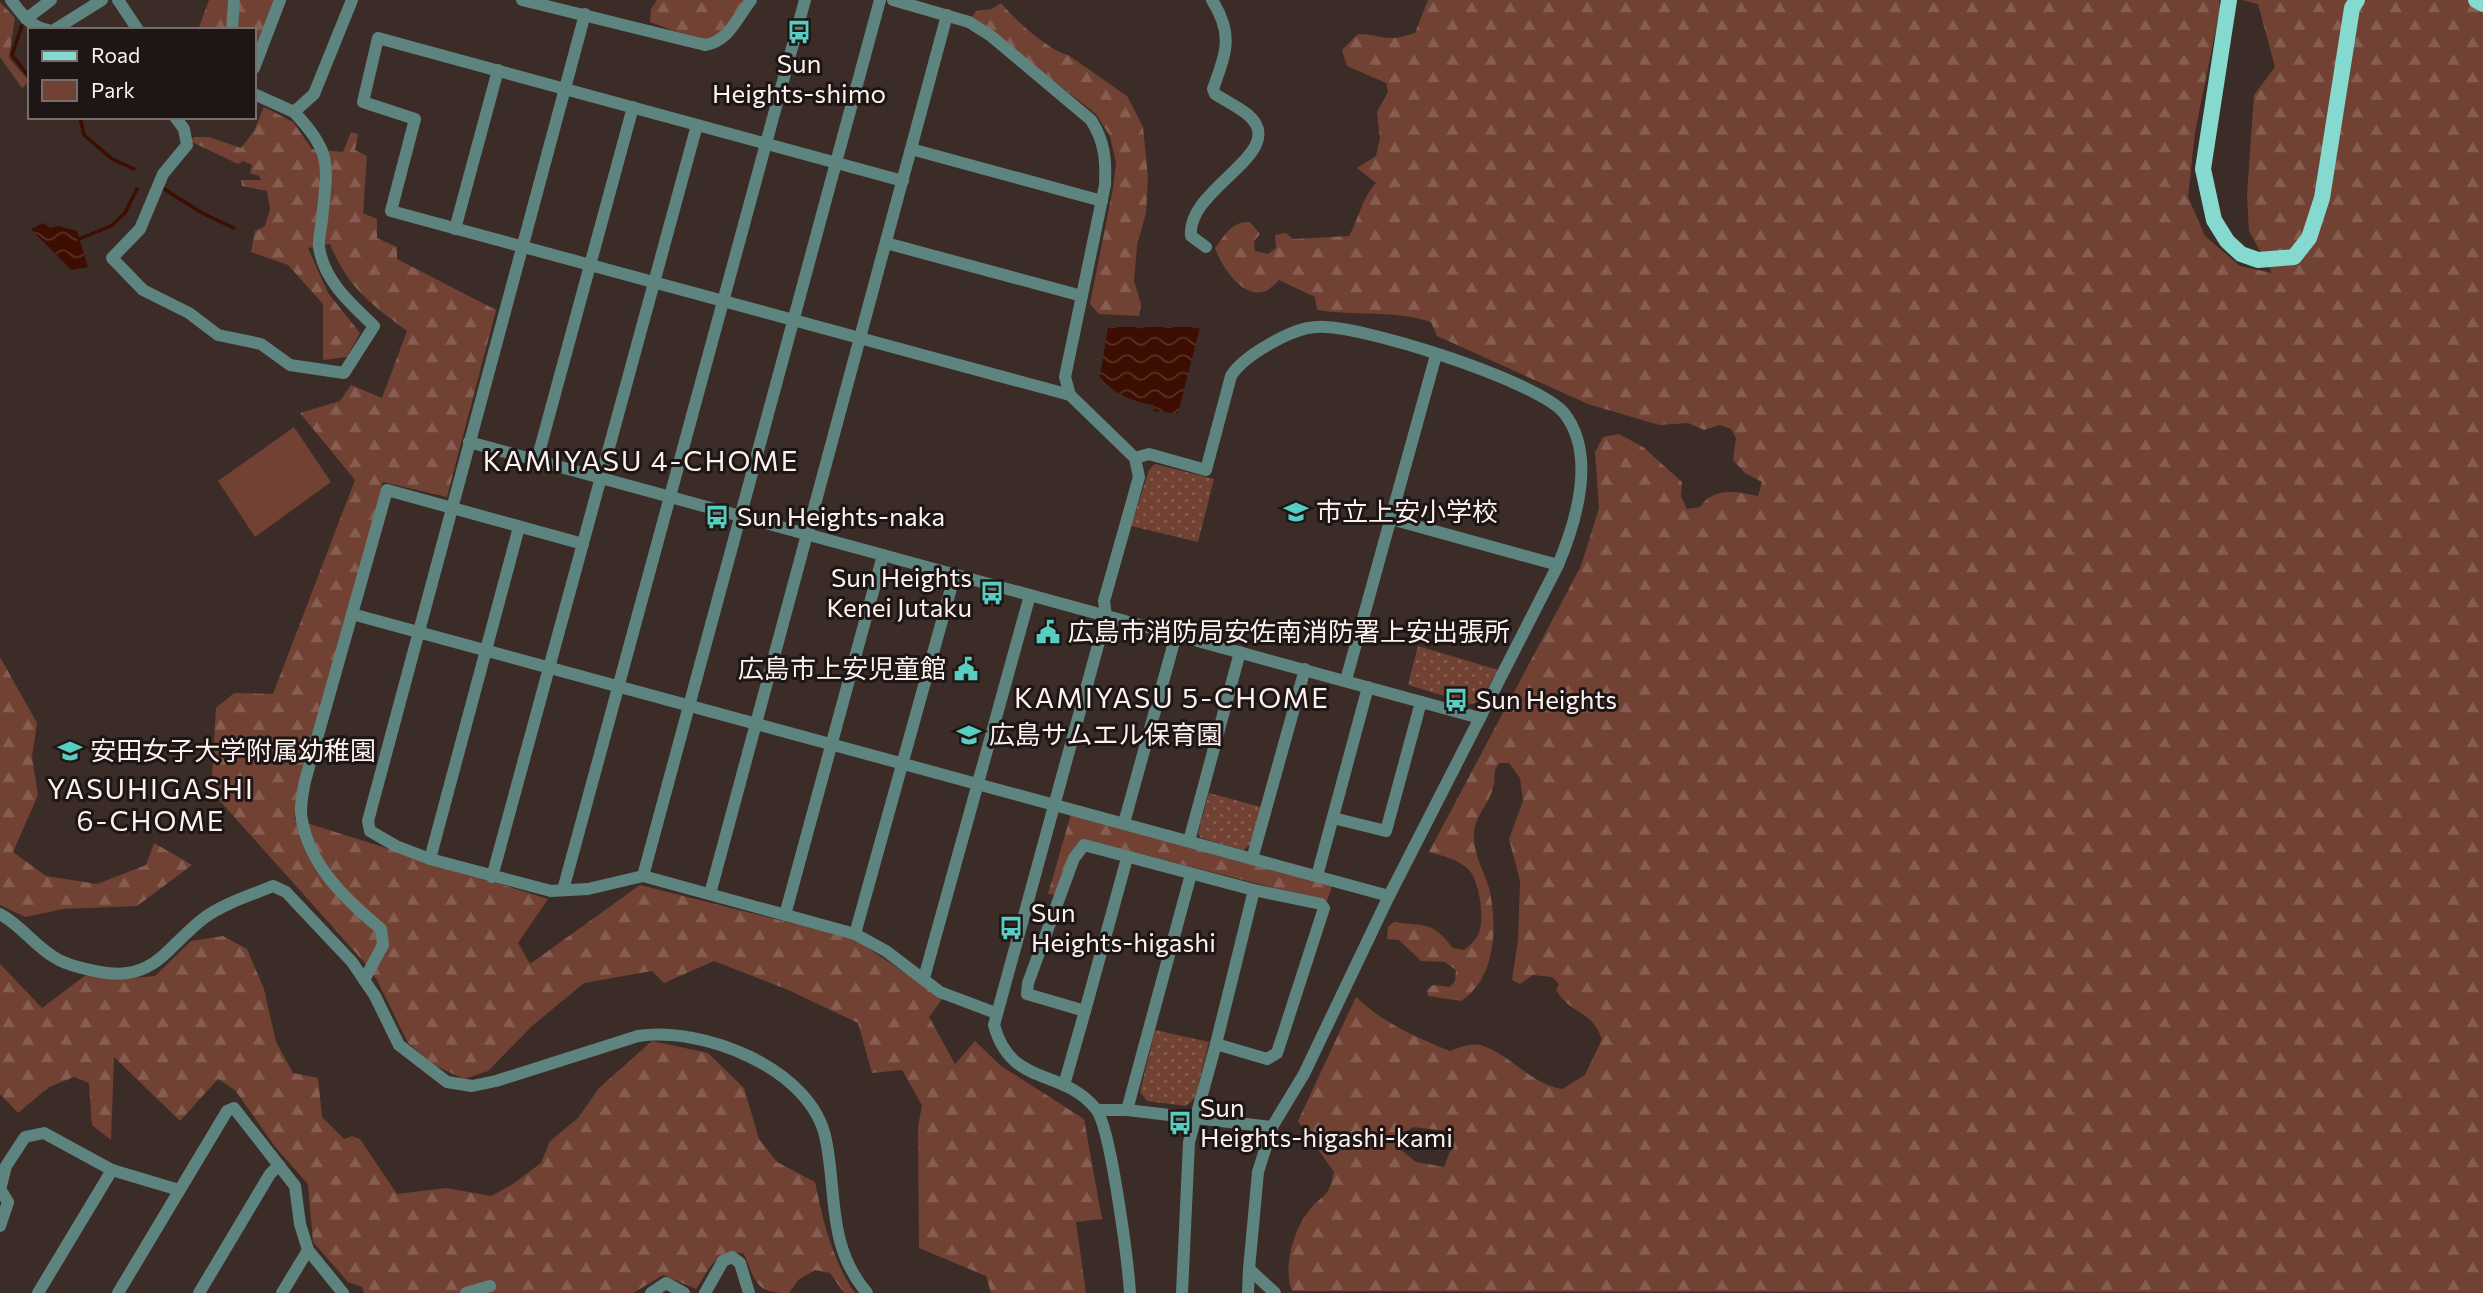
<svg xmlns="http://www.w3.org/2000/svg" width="2483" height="1293" viewBox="0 0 2483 1293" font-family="Commissioner,'Noto Sans JP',sans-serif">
<defs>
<pattern id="green-dots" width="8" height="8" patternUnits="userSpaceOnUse" patternTransform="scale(1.75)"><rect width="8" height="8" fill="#714233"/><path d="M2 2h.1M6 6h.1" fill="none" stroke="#865e51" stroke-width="1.8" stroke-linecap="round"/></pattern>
<pattern id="forest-firs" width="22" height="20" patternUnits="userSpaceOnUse" patternTransform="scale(1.75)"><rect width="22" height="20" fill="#714233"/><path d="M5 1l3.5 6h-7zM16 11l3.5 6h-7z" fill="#865e51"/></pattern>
<pattern id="water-waves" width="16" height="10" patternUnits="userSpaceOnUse" patternTransform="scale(1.75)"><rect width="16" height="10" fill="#3c0d00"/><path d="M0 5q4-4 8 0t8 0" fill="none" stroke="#593126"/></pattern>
</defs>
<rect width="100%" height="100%" fill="#3b2c27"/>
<!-- green -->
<g fill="url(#green-dots)">
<polygon points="1155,464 1214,479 1198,542 1131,526 1149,470"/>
<polygon points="1418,646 1498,670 1480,701 1471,704 1408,685"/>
<polygon points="1209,793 1261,807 1250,845 1243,850 1201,838 1198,833"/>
<polygon points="1155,1030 1209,1042 1195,1098 1186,1106 1147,1101 1140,1092"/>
</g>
<!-- forest -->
<g fill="url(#forest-firs)" fill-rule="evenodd">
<polygon points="209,0 228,0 227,30 198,30"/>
<polygon points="240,0 277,0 254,59 254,30 237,30"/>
<polygon points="657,0 746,0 715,39 704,42 650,22 651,9"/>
<path d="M1428,0H2219L2220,9L2195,132L2188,197L2205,236L2240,266L2272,273L2249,231L2247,195L2254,95L2275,67L2258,4L2242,0H2483V1293L1292,1291C1283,1270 1293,1230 1308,1212C1323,1192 1328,1201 1334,1172L1298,1121L1356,997C1383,1023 1415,1037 1450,1051C1461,1047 1473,1042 1483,1046C1512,1056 1531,1084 1562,1089L1585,1075L1602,1039C1590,1008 1572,1016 1556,990L1559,984L1552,977L1533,975L1520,984L1512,980L1518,940L1520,881L1509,839L1523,801L1520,778L1509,763H1499C1492,772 1496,777 1493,788C1489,804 1473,818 1474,837C1474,856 1484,871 1489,888C1498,927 1496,978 1461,1001L1428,996L1427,990L1433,985L1450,987L1455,981L1456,970L1445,962L1421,961L1399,940L1387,939L1388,927L1394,922C1427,927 1431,920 1453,948L1464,950C1471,944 1478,939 1480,929C1484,914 1479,881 1469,870C1458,859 1443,856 1429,852L1581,566L1599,508L1595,452L1603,437L1619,434L1643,447L1682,482L1681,496L1687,509L1700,507C1714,486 1737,492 1758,496L1762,482L1745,473L1733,460L1736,438L1731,429L1720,425L1704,430L1688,423L1659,425L1588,404L1437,336L1431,322C1395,310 1355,316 1317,310L1315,297L1279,280C1276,283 1270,289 1266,291C1242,300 1221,265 1215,248C1225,235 1232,221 1250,222L1260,234L1254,241L1255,251L1268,254L1276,248L1275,235L1286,233L1293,239L1349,236C1359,218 1362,198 1376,183L1357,168L1376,156L1380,138L1377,112L1388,92L1386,83L1347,66L1342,50L1358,34C1387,35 1384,43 1415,33ZM1413,1127L1448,1131L1455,1139L1444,1167L1416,1162L1401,1150L1403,1134Z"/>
<polygon points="0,2 15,18 9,58 29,81 22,88 0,57"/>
<path d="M1001,3C1015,20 1048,50 1068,55L1127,96L1143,127L1148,178L1146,213L1137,245L1134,281L1141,304L1139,316L1099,314L1090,304L1113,188L1116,163L1110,136L1096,114L972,17L976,11L992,9Z"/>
<path d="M264,107L293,122L312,149L343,152L351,132L358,134L355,150L367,156L363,213L377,219V238L397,247V259L496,310L447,497L383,482L294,819L548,899L518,943L530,964L640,885L854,939L943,998L929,1017L955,1064L975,1041L1001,1066L1084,1119L1102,1219L1076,1222L1086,1293H991L986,1276L919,1248L918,1127L922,1105L902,1070L872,1073L858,1023L786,989L714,961L664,983L652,971L584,983L532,1026L488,1071L464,1079L434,1065L408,1043L377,980L364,962L211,791L216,708L234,693L273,694L355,480L300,413L340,401L351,385L382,398L407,331C369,302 349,289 330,244L308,248L328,293L360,333L347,357L323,360V304L288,265L251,252L255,231L265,226L270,209L267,191L242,186L241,180H261L259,176L250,173L252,165L243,161L238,164L190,141L194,137H209L241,148L254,131Z"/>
<polygon points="0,657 37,723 32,757 38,795 13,852 46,876 97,884 146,865 154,843 192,865 137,906 63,909 25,917 0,905"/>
<polygon points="1071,814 1332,886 1327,901 1085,840 1070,853 1057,895 1048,894"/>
<path d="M223,936L247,949L264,989L276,1042L293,1073L318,1078L322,1117L344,1139L352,1136L360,1139L397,1194L446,1188L491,1196L513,1184L541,1163L550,1141L578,1118L599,1088L652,1041L708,1053L744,1088L759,1139L777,1162L815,1182C823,1221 832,1260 855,1293H844L830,1273L815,1270L798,1280L789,1293C755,1293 756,1282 744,1254C717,1246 709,1270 696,1289L663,1275L633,1293H364L362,1287L348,1282L313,1242L308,1184L276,1148L235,1090L218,1079L180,1121L114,1057L111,1140L92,1125L89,1083L74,1077L49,1087L18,1113L0,1094V964L42,1008L86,975L120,979L155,976L191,941Z"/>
</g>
<!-- pitch -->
<polygon fill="#714233" points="294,427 331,482 255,537 218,481"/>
<!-- water -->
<g fill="url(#water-waves)">
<polygon points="43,223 50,228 58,226 77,231 88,267 71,270 31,229"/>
<path d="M1108,327H1200L1178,413L1153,411L1154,405C1133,402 1114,394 1100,377Z"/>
</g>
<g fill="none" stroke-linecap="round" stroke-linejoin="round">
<!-- stream -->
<g stroke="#3c0d00" stroke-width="3.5">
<polyline points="23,22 12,55 30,78"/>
<polyline points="80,117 84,135 112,159 134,169"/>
<polyline points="161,187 202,213 234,228"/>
<polyline points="79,239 111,226 125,213 137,189"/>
</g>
<!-- minor -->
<g stroke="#5e847f" stroke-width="12">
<path d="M11,0C22,14 30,27 48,30"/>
<polyline points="118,0 138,30"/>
<path d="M522,0L705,45C729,41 737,18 751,0"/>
<path d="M893,0L969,22L991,36L1091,120C1105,142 1106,160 1105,185L1065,377L1070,395L1135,458L1139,477L1104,601L1106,616L994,1025C1011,1088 1062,1067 1096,1109C1111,1128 1128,1263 1130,1293"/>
<polyline points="585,14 368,821 370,831 396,846 430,859 551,891 588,889 643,876 855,934 886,951 940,992 996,1013"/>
<polyline points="26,19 51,0"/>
<polyline points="54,30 102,0"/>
<polyline points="232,30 234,0"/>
<polyline points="254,68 280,0"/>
<polyline points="254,94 294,112 314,94 352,0"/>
<path d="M175,117L184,129L187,145L163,174L140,229L112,258L143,290L189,313L218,335L261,344L290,365L344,373L374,326C351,304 324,281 319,247C318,239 321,229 322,220C327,166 334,154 294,112"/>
<polyline points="911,149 1102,201"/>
<polyline points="903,181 378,38 363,102 415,119 391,211 1070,395"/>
<polyline points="455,229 498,70"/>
<polyline points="886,243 1082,296"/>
<path d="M1206,247L1191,236C1186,187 1293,152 1247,114C1238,107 1226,101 1215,94L1213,89C1226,52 1234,35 1212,0"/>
<polyline points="469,442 1480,718"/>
<path d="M1135,458L1149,454L1206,470L1231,376C1243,356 1292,328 1316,327C1357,323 1538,381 1564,413C1597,455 1576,522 1558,565L1389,896L1304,1074L1272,1127L1258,1172L1249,1269L1275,1293"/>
<polyline points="537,460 633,107"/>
<polyline points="1391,519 1558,565"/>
<polyline points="352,614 1389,896"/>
<polyline points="1346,680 1436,355"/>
<polyline points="1333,818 1386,831 1421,702"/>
<polyline points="1124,823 1176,635"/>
<polyline points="1189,841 1240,652"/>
<polyline points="430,859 519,527"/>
<polyline points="1252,859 1305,669"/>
<polyline points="643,876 880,0"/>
<polyline points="1317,876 1368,687"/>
<polyline points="492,877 697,125"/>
<polyline points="563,890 805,0"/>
<polyline points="710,894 947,15"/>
<path d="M0,914C23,926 35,948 59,960C72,967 86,969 100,972C155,982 166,947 204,918C223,904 251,895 273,886L286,892L352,962L375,996L399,1045L447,1082L472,1086L496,1081L638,1036C702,1026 812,1068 826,1140C837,1194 827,1246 867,1293"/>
<polyline points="785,915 883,555"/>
<polyline points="855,934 955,574"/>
<polyline points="924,978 1030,595"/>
<path d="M364,980L383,945L381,929C346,900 310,866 302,820C299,808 303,793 305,781L387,490L583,544"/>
<polyline points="1085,1011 1127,858"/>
<polyline points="1216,1044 1254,890"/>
<polyline points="1064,1085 1085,1011 1027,994 1028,983 1074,858 1084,845 1254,890 1321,904 1324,908 1277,1053 1267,1059 1216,1044 1189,1142 1182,1293"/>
<polyline points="1097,1110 1127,1110 1272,1127"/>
<polyline points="1127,1110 1191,874"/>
<polyline points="0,1189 8,1202 0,1226"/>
<polyline points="0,1190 6,1166 25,1137 44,1133 112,1170 179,1190"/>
<polyline points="38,1293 112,1170"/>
<polyline points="118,1293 227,1111 234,1108 295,1186 300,1224 308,1250 343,1293"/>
<polyline points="199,1293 270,1174 279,1165"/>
<polyline points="282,1293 308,1250"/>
<polyline points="466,1293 490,1286"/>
<polyline points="651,1293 666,1283 684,1293"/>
<polyline points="705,1293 723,1261 732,1257 740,1263 749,1293"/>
<polyline points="1248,1293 1249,1269"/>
</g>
<!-- major -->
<g stroke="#86d9ce" stroke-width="16">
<polyline points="2229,0 2203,169 2214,220 2227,241 2241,254 2258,260 2294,257 2309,238 2322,198 2352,8 2357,0"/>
<polyline points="2476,0 2483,4"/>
</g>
</g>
<!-- icons -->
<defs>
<g id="bus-bare" transform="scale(1.89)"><path d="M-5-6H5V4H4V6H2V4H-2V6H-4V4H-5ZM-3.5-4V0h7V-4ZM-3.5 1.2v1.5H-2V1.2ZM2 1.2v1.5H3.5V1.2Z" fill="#57cec1" stroke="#1d1614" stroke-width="2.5" paint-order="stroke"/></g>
<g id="school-bare" transform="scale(1.89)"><path d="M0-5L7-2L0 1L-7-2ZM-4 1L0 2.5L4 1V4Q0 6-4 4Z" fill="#57cec1" stroke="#1d1614" stroke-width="2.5" paint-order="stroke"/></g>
<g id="civic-bare" transform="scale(1.89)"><path d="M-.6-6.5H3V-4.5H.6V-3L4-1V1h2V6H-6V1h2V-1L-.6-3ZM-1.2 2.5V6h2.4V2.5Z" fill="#57cec1" stroke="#1d1614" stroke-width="2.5" paint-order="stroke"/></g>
</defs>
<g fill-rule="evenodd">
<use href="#bus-bare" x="799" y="32"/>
<use href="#school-bare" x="1296" y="512"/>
<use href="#bus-bare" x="717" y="517"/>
<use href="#bus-bare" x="992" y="593"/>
<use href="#civic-bare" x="1048" y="632"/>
<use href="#civic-bare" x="966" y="669"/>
<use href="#bus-bare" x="1456" y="700"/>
<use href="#school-bare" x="969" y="735"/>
<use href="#school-bare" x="70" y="751"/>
<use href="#bus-bare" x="1011" y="928"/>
<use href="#bus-bare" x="1180" y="1123"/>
</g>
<g text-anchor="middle" stroke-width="6" stroke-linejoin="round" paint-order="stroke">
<!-- poi labels -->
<g font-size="26" fill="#fdf2ef" stroke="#1d1614" text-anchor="start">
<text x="799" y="73" text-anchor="middle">Sun<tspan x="799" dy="30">Heights-shimo</tspan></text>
<text x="1316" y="521">市立上安小学校</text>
<text x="737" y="526">Sun Heights-naka</text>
<text x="972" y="587" text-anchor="end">Sun Heights<tspan x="972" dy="30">Kenei Jutaku</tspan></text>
<text x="1068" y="641">広島市消防局安佐南消防署上安出張所</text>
<text x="946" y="678" text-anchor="end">広島市上安児童館</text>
<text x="1476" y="709">Sun Heights</text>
<text x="989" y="744">広島サムエル保育園</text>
<text x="90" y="760">安田女子大学附属幼稚園</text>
<text x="1031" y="922">Sun<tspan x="1031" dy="30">Heights-higashi</tspan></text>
<text x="1200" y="1117">Sun<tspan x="1200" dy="30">Heights-higashi-kami</tspan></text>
</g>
<!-- neighbourhood labels -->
<g font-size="28" letter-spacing="2" fill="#fdf2ef" stroke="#1d1614">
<text x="641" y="471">KAMIYASU 4-CHOME</text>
<text x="1172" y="708">KAMIYASU 5-CHOME</text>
<text x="151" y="799">YASUHIGASHI<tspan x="151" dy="32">6-CHOME</tspan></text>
</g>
</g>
<!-- legend -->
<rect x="28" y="28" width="228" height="91" fill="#1d1614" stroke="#776e6c" stroke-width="2"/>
<rect x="42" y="51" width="35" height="10" fill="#86d9ce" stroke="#776e6c" stroke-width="2"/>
<text x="91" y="63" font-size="21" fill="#fdf2ef">Road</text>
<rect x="42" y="80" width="35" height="21" fill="#714233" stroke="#776e6c" stroke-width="2"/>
<text x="91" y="98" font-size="21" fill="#fdf2ef">Park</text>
</svg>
